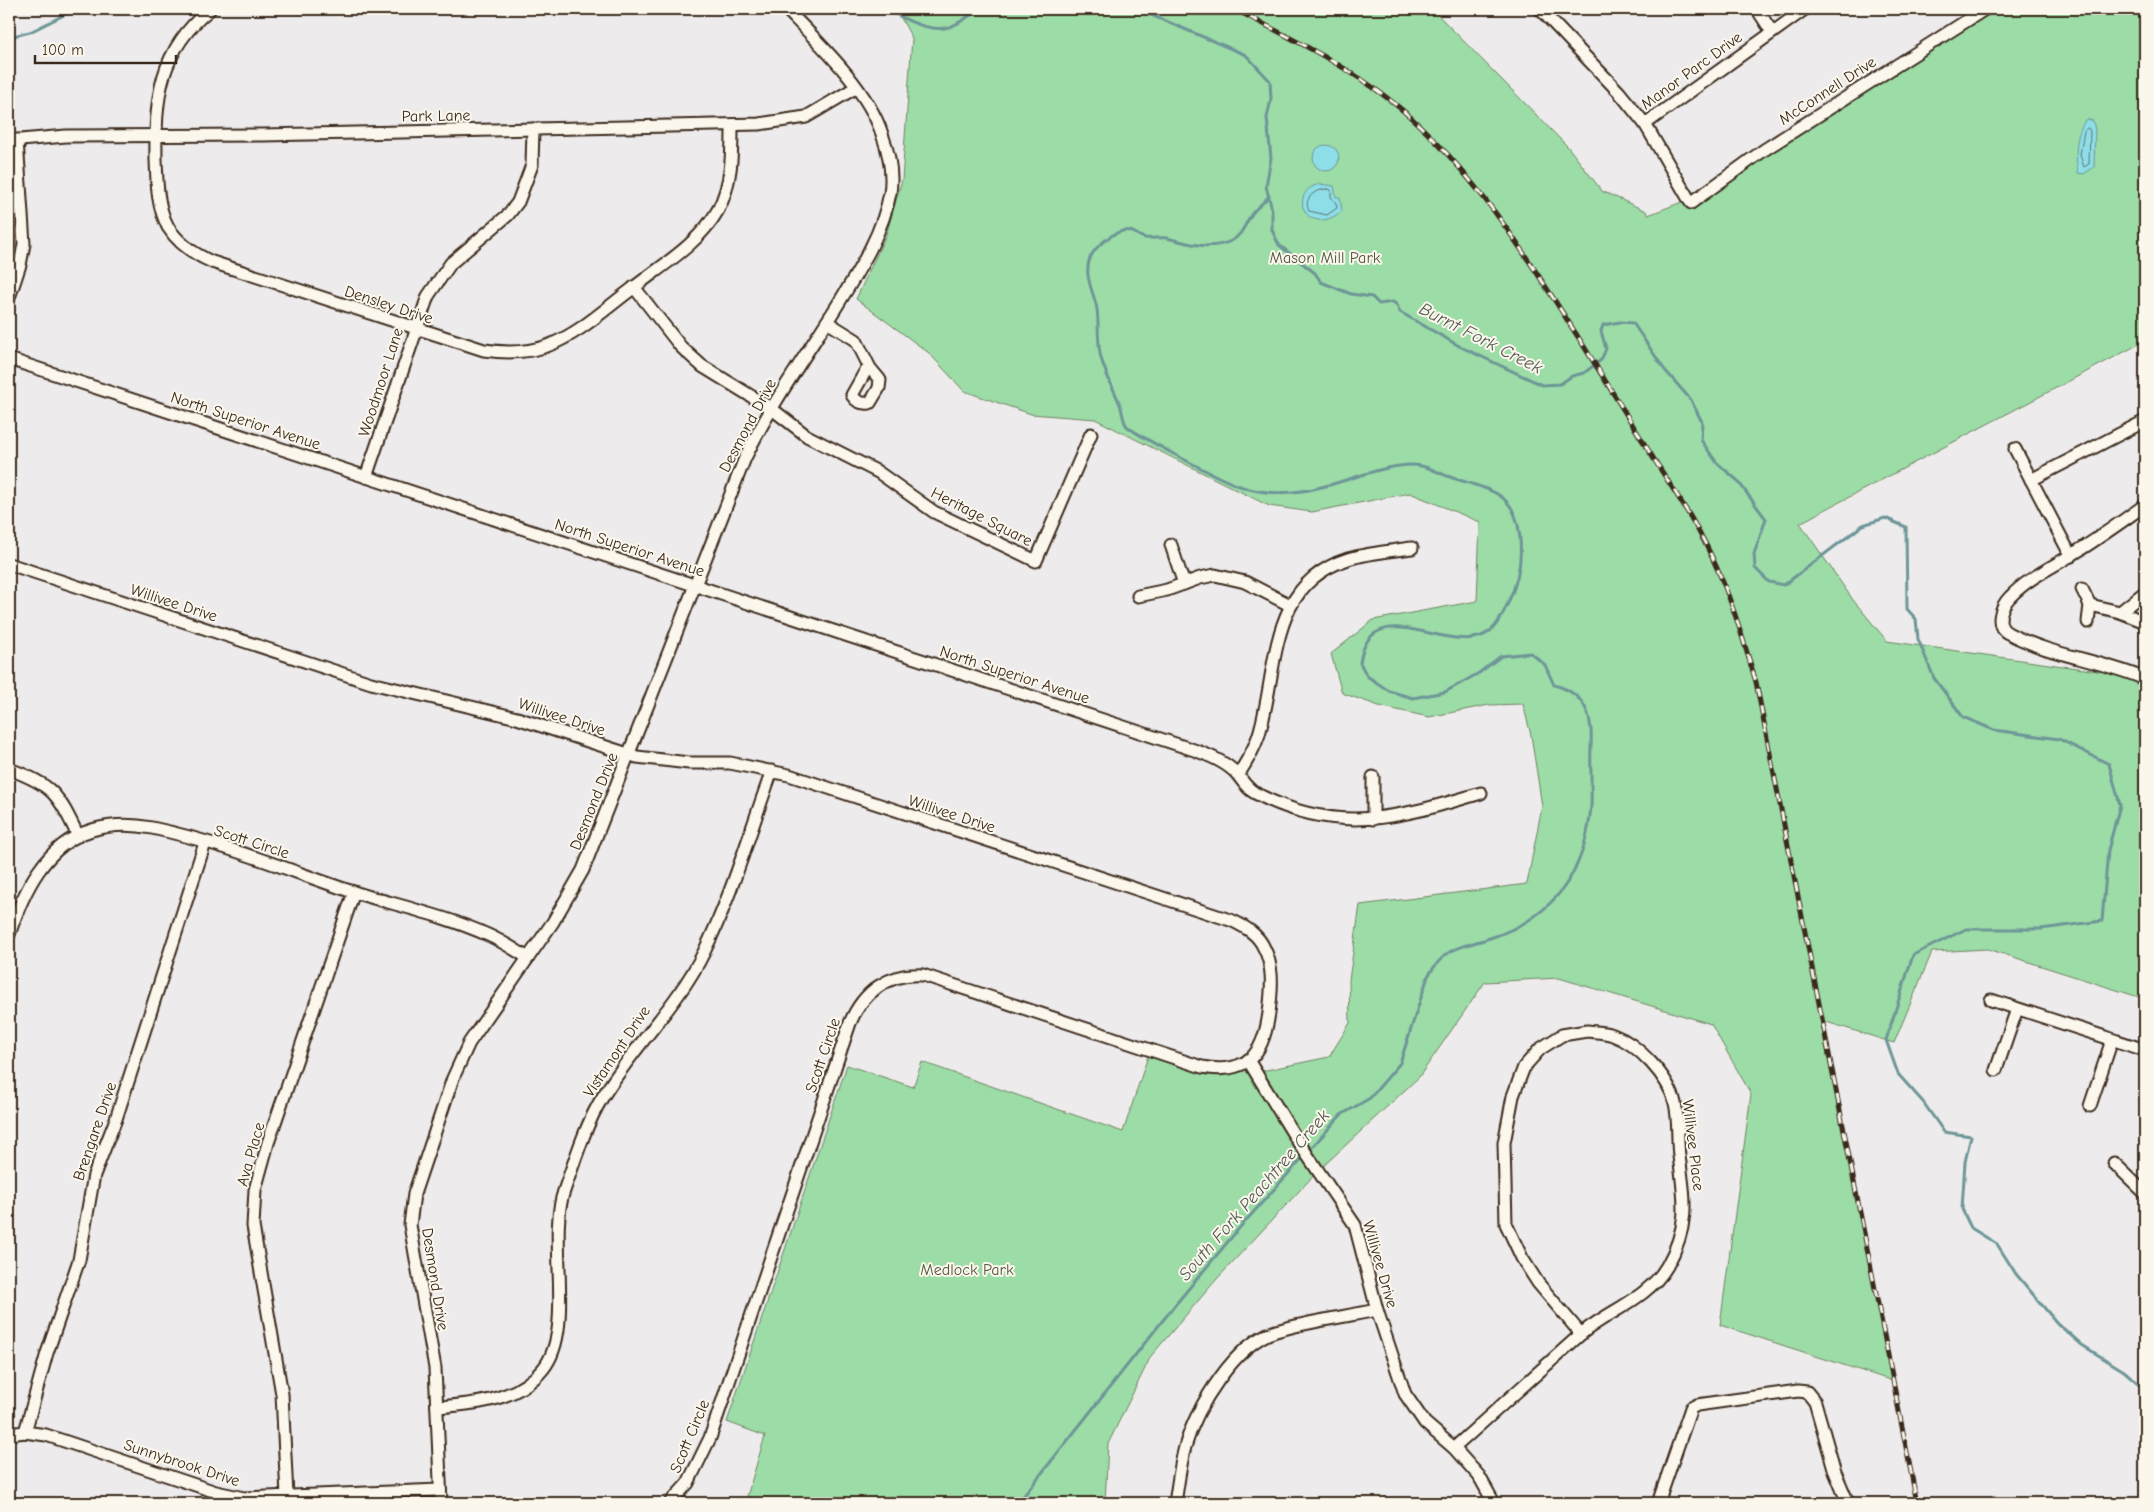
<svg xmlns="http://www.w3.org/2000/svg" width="2154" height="1512" viewBox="0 0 2154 1512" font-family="'Comic Neue',sans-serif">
<rect width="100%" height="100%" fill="#eeebec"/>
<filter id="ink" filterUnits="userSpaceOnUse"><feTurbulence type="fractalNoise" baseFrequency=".02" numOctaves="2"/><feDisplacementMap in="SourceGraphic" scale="10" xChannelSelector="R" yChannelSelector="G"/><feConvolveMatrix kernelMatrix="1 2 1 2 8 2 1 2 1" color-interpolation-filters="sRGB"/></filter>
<g filter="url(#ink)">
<!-- green -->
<g fill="#9cdca6" stroke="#6c8362">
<polygon points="896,9 1432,9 1568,147 1602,191 1646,211 1648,215 1695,197 1995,9 2145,9 2145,341 1800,523 1853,600 1887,641 2126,675 2145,683 2145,999 1988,949 1932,952 1894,1043 1820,1020 1893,1381 1720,1325 1751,1094 1711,1024 1559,978 1485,982 1419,1077 1318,1171 1257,1072 1329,1057 1350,1023 1349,980 1360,905 1527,884 1542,806 1531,735 1523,704 1489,705 1429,717 1379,706 1342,693 1331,654 1373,620 1477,601 1480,522 1410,493 1312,512 1269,506 1095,419 1031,414 964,391 929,353 856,299 886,235 902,180 912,38"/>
<polygon points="1150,1050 1212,1069 1248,1060 1316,1173 1216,1280 1151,1356 1108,1444 1105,1503 745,1503 765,1436 727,1422 847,1065 913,1087 922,1062 1123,1132"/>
</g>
<!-- water -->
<g fill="#8edee8" stroke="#6d9697">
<path d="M2086,119L2093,121L2095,130L2094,167L2084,174L2078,173C2075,154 2075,135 2086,119Z"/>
<circle cx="1326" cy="158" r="13"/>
<path d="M1320,184L1334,186L1336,197H1340L1342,211C1306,240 1286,191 1320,184Z"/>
</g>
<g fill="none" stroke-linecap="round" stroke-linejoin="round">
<!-- shore -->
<g stroke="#5c726f" stroke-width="1">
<polygon points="2088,128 2090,131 2089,164 2084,167 2080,155 2084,131"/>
<path d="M1327,189L1331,190V197L1336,203L1337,208L1327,215L1309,211C1303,198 1314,190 1327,189Z"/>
</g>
<!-- stream -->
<g stroke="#6d9697" stroke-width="3">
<path d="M889,9C903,20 934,34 952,26C961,22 971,15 979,9"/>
<polyline points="1137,9 1246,55 1270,81 1271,99 1267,118 1271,158 1266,186 1272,210 1272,230 1279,245 1315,273 1321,282 1351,294 1372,297 1379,304 1393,302 1397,305 1400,312 1461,347 1542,385 1560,384 1572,376 1584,373 1601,360 1606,349 1601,331 1603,325 1620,322 1633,323 1664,369 1691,400 1702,422 1701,440 1717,463 1737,480 1766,519 1754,554 1755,568 1769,582 1784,585 1863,525 1885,518 1906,527 1907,609 1916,619 1918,639 1934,678 1963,717 1994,730 2059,739 2109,764 2120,805 2108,850 2102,921 2041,929 1966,929 1913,955 1886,1040 1898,1074 1923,1102 1944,1132 1971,1136 1965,1162 1962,1209 1971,1228 1997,1244 2016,1274 2057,1323 2082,1345 2124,1371 2145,1389"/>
<polyline points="9,37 30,32 76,9"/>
<path d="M1018,1503L1175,1305L1241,1226L1341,1115L1370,1098L1400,1063L1428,976C1448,944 1461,948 1493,937C1555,916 1586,870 1591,806C1592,786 1590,766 1591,746C1593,715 1585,693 1554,685L1545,665L1531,653L1501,656L1479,673L1445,692L1413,698L1389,691L1367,676L1360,663C1370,588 1455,661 1490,631C1498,625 1504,612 1508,603C1517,584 1522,561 1520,539C1516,490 1490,491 1450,477C1438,473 1427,465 1414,465C1376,465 1340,486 1302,491C1281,494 1257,493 1237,485C1222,480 1133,434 1126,425C1123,420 1122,410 1120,404C1113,388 1106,375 1101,358C1097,342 1099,326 1097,309C1094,292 1082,274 1091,256C1097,245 1118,227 1130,231C1136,232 1138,237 1145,238C1152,239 1159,237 1167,238C1188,243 1209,251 1231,241C1244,234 1245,222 1254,211C1259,206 1264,202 1269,196"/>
</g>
<!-- minor casing -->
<g stroke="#3b2a1e" stroke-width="15">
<g id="minor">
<path d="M210,9C159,51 155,98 156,160C157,183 157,206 168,227C178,243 196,255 212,262L484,350C505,353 527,353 547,346C579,334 605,309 632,289C661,266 699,244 718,210C732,183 732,155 732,125"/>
<polyline points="1540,9 1619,92 1645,124 1691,203 1764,150 1985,9"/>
<polyline points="1757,9 1772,32"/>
<polyline points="1645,124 1805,9"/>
<polyline points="9,141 66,136 263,135 759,124 806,117 855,88"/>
<polyline points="634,287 681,347 702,366 772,409 807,436 878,472 934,512 1036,561 1091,434"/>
<polyline points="9,298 20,265 24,244 17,140"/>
<path d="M827,322L856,340L870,368L880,380L879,388L870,403C861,404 856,402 852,395L865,372L870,368"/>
<path d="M9,359L1197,751C1211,756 1227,763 1237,774C1243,781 1246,788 1255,793C1337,836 1398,818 1481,793"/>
<polyline points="2015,449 2071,556"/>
<polyline points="366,477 428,296 451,263 508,215 518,202 532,165 533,129"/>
<polyline points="2031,480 2145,421"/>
<path d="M2145,505C2121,522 2098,539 2073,554C2051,568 2028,578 2010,597C2001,606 1994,626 2008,633C2051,656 2101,660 2145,679"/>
<polyline points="1171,545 1184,584"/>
<path d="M9,564L371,683L517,718L637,757L689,763H730L789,775L1233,921C1245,927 1258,934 1264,948C1273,965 1272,985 1270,1004C1266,1048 1253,1076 1202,1067L923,975C889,972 863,992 850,1023L710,1438L688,1483L670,1503"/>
<polyline points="2082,589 2090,605 2088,622"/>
<polyline points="1138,596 1167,590 1200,578 1215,575 1245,582 1290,605"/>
<polyline points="2090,605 2120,612 2145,622"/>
<polyline points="2120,612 2145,592"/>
<path d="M9,769C53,785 58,794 78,836"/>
<path d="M1238,775C1248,760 1257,745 1261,727C1278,663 1270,584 1348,559C1368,553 1391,551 1412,548"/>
<polyline points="1373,777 1373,819"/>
<path d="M9,935C23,892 45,844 92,830C112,824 132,824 152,828C219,842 283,868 347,890C394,905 444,915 488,935C502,941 515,950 528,958"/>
<polyline points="1991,1000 2145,1050"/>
<path d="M1587,1031C1595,1032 1605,1032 1613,1035C1638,1044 1669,1077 1675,1103C1679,1120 1677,1139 1679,1156C1685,1201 1690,1225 1667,1266C1648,1299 1608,1311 1581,1334L1538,1283L1522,1258L1506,1224L1504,1143L1513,1096L1524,1067L1540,1049L1562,1035Z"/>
<polyline points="1248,1060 1297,1140 1355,1225 1377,1310 1405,1394 1425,1423 1454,1448 1479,1476 1494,1503"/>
<polyline points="1996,1070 2017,1009"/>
<polyline points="2090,1106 2112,1040"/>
<polyline points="2114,1163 2145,1193"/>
<path d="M437,1407C475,1404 517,1401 543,1369C576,1329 547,1239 564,1191C575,1160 585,1126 602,1098C632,1048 679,1004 704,952C732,895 750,831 772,771"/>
<polyline points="25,1432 47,1353 79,1260 94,1175 116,1119 205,843"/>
<polyline points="9,1434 25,1432 46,1435 216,1492 244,1498 440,1490"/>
<polyline points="1454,1448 1581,1334"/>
<polyline points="287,1496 282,1394 253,1226 255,1190 268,1143 354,892"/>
<path d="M441,1503L435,1368L410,1225L414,1194L453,1078L469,1043L553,922L583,870L745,458C770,406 804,358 835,309C857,273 882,236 890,193C893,174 889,153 882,134C867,88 819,43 786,9"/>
<path d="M1175,1503C1178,1485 1180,1465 1185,1447C1196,1408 1235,1343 1276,1331C1309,1321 1344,1317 1377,1310"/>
<polyline points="1658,1503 1691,1408 1697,1405 1798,1391 1807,1392 1815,1402 1835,1472 1848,1503"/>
</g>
</g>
<!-- minor -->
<use href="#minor" stroke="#fbf7ec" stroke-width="11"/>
<!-- rail casing -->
<g stroke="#3b2a1e" stroke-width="5">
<path id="rail" d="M1234,9C1299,42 1367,75 1420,126C1485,188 1532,265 1580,340C1604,378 1628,417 1652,456C1675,492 1699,527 1716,566C1733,603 1744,643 1756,682L1917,1503"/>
</g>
<!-- rail -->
<use href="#rail" stroke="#fbf7ec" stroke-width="3" stroke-dasharray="9" stroke-linecap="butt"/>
</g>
</g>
<g text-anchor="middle" stroke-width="4" stroke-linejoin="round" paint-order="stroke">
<!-- street labels -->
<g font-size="16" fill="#3b2a1e" stroke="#fbf7ec">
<text transform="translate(1691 70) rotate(-36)" y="6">Manor Parc Drive</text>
<text transform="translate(1827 90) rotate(-33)" y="6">McConnell Drive</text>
<text transform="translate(436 115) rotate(-1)" y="6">Park Lane</text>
<text transform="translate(389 304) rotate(18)" y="6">Densley Drive</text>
<text transform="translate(380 382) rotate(-72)" y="6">Woodmoor Lane</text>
<text transform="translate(246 420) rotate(18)" y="6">North Superior Avenue</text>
<text transform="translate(747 425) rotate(-62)" y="6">Desmond Drive</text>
<text transform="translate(982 516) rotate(27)" y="6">Heritage Square</text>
<text transform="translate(630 547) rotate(18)" y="6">North Superior Avenue</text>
<text transform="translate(174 602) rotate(18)" y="6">Willivee Drive</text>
<text transform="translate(1015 674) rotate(18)" y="6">North Superior Avenue</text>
<text transform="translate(562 716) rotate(18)" y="6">Willivee Drive</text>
<text transform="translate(593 801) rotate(-68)" y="6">Desmond Drive</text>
<text transform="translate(952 813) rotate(18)" y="6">Willivee Drive</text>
<text transform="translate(252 841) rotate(18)" y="6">Scott Circle</text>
<text transform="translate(616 1051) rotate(-56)" y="6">Vistamont Drive</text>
<text transform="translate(822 1055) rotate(-71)" y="6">Scott Circle</text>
<text transform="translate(94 1131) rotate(-71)" y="6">Brengare Drive</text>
<text transform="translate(1694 1145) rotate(83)" y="6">Willivee Place</text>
<text transform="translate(250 1154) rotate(-74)" y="6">Ava Place</text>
<text transform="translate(1381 1264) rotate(74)" y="6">Willivee Drive</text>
<text transform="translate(436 1279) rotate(81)" y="6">Desmond Drive</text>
<text transform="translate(689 1436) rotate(-67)" y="6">Scott Circle</text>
<text transform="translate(182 1462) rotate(18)" y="6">Sunnybrook Drive</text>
</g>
<!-- park labels -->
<g font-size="16" fill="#535640" stroke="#fbf7ec">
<text x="1325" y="263">Mason Mill Park</text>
<text x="967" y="1275">Medlock Park</text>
</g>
<!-- water labels -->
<g font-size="18" font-style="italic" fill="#505750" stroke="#fbf7ec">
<text transform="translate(1481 338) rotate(27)" y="6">Burnt Fork Creek</text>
<text transform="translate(1254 1195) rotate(-49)" y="6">South Fork Peachtree Creek</text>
</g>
</g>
<!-- margin -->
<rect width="2154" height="1512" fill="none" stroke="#fbf7ec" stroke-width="30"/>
<rect x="15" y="15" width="2124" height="1482" fill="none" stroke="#3b2a1e" stroke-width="2" filter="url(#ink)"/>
<!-- scale -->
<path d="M35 55v8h141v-8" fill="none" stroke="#3b2a1e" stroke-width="2.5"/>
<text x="42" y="55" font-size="15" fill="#3b2a1e" stroke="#fbf7ec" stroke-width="4" paint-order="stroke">100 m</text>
</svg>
